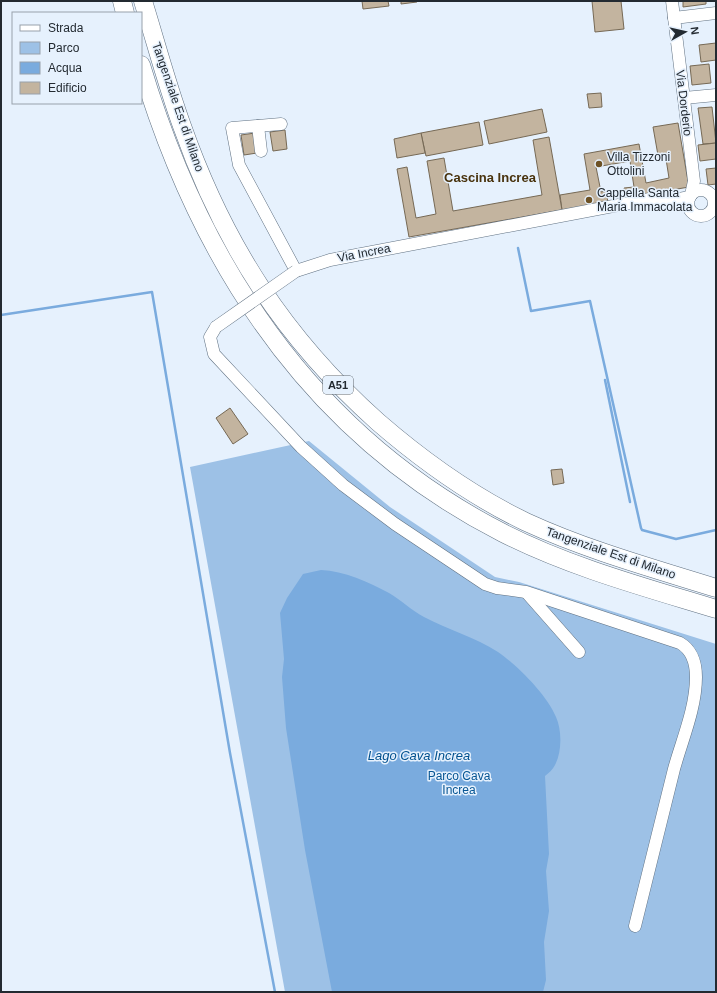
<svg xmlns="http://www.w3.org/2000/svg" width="717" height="993" viewBox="0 0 717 993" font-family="Helvetica,sans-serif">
<rect width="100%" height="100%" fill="#e6f1fd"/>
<!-- green -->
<polygon fill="#9dc1e6" points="309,441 390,507 495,577 519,582 716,644 716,992 285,992 190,467"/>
<!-- water -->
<path fill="#7aabde" d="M321,570C344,571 369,582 389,593C401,600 411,610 424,617C448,630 475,637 498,652C517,665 547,695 556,717C562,730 562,752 555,765C553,769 549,773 545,776L549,854L546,871L549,911L544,942L546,980L543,992H332L305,850L286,728L282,677L284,659L280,613L287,598L303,574Z"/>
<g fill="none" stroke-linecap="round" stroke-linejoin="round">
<!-- stream -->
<g stroke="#7aabde" stroke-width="2.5">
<polyline points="518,248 531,311 590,301 641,528 642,530 676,539 716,530"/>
<polyline points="1,315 152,292 230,753 275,992"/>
<polyline points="605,380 630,502"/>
</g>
</g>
<!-- building -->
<g fill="#c3b49f" stroke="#766955">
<polygon points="362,1 388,1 389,6 363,9"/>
<polygon points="401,1 417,1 417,2 401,4"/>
<polygon points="592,1 621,1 624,29 595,32"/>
<polygon points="683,1 706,1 706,4 683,7"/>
<polygon points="716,43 716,60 701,62 699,45"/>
<polygon points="709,64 711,83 692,85 690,66"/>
<polygon points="601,93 602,107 589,108 587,94"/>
<polygon points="712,107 716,143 703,144 698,108"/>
<polygon points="542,109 547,132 489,144 484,121"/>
<polygon points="479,122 483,145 426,156 421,133"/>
<polygon points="678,123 689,187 630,197 629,193 625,194 624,188 634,187 630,161 596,167 601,192 610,190 611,196 607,197 608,202 562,210 560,195 590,190 584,154 639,144 646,183 669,178 666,159 659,161 653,127"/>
<polygon points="285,130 287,149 273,151 270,132"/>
<polygon points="255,133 257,153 244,155 241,135"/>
<polygon points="421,133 425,153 397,158 394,139"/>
<polygon points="549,137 562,210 409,237 397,169 407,167 416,218 436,214 427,161 444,158 453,211 542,195 533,140"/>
<polygon points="716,143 716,159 700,161 698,145"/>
<polygon points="716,168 716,184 708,185 706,169"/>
<polygon points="230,408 248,434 233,444 216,418"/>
<polygon points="562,469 564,483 553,485 551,470"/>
</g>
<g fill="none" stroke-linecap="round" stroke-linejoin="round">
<!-- minor casing -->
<g stroke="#607182" stroke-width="13">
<g id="minor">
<polyline points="672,1 694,181 691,195"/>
<polyline points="674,18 716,13"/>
<polyline points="684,98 716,95"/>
<polyline points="281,124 232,128 239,165 296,271 330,260 650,199 679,199 690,197"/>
<polyline points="258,126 261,151"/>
<circle cx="701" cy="203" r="13"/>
<path d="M216,327L210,337L214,354L301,447L343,485L395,524L485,584L497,588L526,592L680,643C692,650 696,664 696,677C696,708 682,740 674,769C661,821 648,874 635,926"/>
<polyline points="527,593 579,652"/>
</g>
</g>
<!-- highway casing -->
<g stroke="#607182" stroke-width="19">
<g id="highway">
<polyline points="122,1 125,13"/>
<path d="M143,1C156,43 167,85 182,126C224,245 284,338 378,422C423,461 472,496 526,522C587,550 652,568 716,588"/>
<path d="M141,65C201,266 311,435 503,533C570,567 644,587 716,609"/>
</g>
</g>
<!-- minor -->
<use href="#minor" stroke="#fff" stroke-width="12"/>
<!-- highway -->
<use href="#highway" stroke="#fff" stroke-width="18"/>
<!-- minor-bridge casing -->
<g stroke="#607182" stroke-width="13" stroke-linecap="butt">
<polyline id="minor-bridge" points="216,327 296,271"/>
</g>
<!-- minor-bridge -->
<use href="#minor-bridge" stroke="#fff" stroke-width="12"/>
</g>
<!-- markers -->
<g fill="#6d5124" stroke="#e6f1fd" stroke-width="1.5">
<circle cx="599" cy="164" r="4"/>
<circle cx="589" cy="200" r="4"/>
</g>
<g text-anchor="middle" stroke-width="3" stroke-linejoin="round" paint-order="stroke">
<!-- shield labels -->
<rect fill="#e6f1fd" stroke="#5e666e" stroke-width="1" x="323" y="376" width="30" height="18" rx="3"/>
<g font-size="11" font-weight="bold" fill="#232a31">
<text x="338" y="389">A51</text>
</g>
<!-- street labels -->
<g font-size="12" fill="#232a31" stroke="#e6f1fd">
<text transform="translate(684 103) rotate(83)" y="4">Via Dorderio</text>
<text transform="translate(178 107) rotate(71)" y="4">Tangenziale Est di Milano</text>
<text transform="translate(364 253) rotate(-11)" y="4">Via Increa</text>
<text transform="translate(611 553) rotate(19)" y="4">Tangenziale Est di Milano</text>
</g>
<!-- poi labels -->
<g font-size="12" fill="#232a31" stroke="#e6f1fd" text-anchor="start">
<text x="607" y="161">Villa Tizzoni<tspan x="607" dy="14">Ottolini</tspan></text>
<text x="597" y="197">Cappella Santa<tspan x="597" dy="14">Maria Immacolata</tspan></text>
</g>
<!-- park labels -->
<g font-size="12" fill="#065593" stroke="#e6f1fd">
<text x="459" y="780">Parco Cava<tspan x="459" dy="14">Increa</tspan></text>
</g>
<!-- neighbourhood labels -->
<g font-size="13" font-weight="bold" fill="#48320d" stroke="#e6f1fd">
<text x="490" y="182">Cascina Increa</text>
</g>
<!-- water labels -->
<g font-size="13" font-style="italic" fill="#00508e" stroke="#e6f1fd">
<text x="419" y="760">Lago Cava Increa</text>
</g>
</g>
<!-- border -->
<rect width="717" height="993" fill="none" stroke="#232a31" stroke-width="4"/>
<!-- legend -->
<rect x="12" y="12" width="130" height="92" fill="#e6f1fd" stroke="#98a1ab"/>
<rect x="20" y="25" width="20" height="6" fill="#ffffff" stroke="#98a1ab"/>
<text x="48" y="32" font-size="12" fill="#232a31">Strada</text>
<rect x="20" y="42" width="20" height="12" fill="#9dc1e6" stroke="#98a1ab"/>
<text x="48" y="52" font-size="12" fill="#232a31">Parco</text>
<rect x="20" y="62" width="20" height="12" fill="#7aabde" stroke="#98a1ab"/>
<text x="48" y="72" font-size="12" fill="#232a31">Acqua</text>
<rect x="20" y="82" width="20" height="12" fill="#c3b49f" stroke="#98a1ab"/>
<text x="48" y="92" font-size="12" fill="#232a31">Edificio</text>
<!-- north arrow -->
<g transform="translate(685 32) rotate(82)" stroke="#e6f1fd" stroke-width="3" paint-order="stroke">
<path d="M0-3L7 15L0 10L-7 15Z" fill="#232a31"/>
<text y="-6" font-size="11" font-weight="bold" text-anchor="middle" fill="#232a31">N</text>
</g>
</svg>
